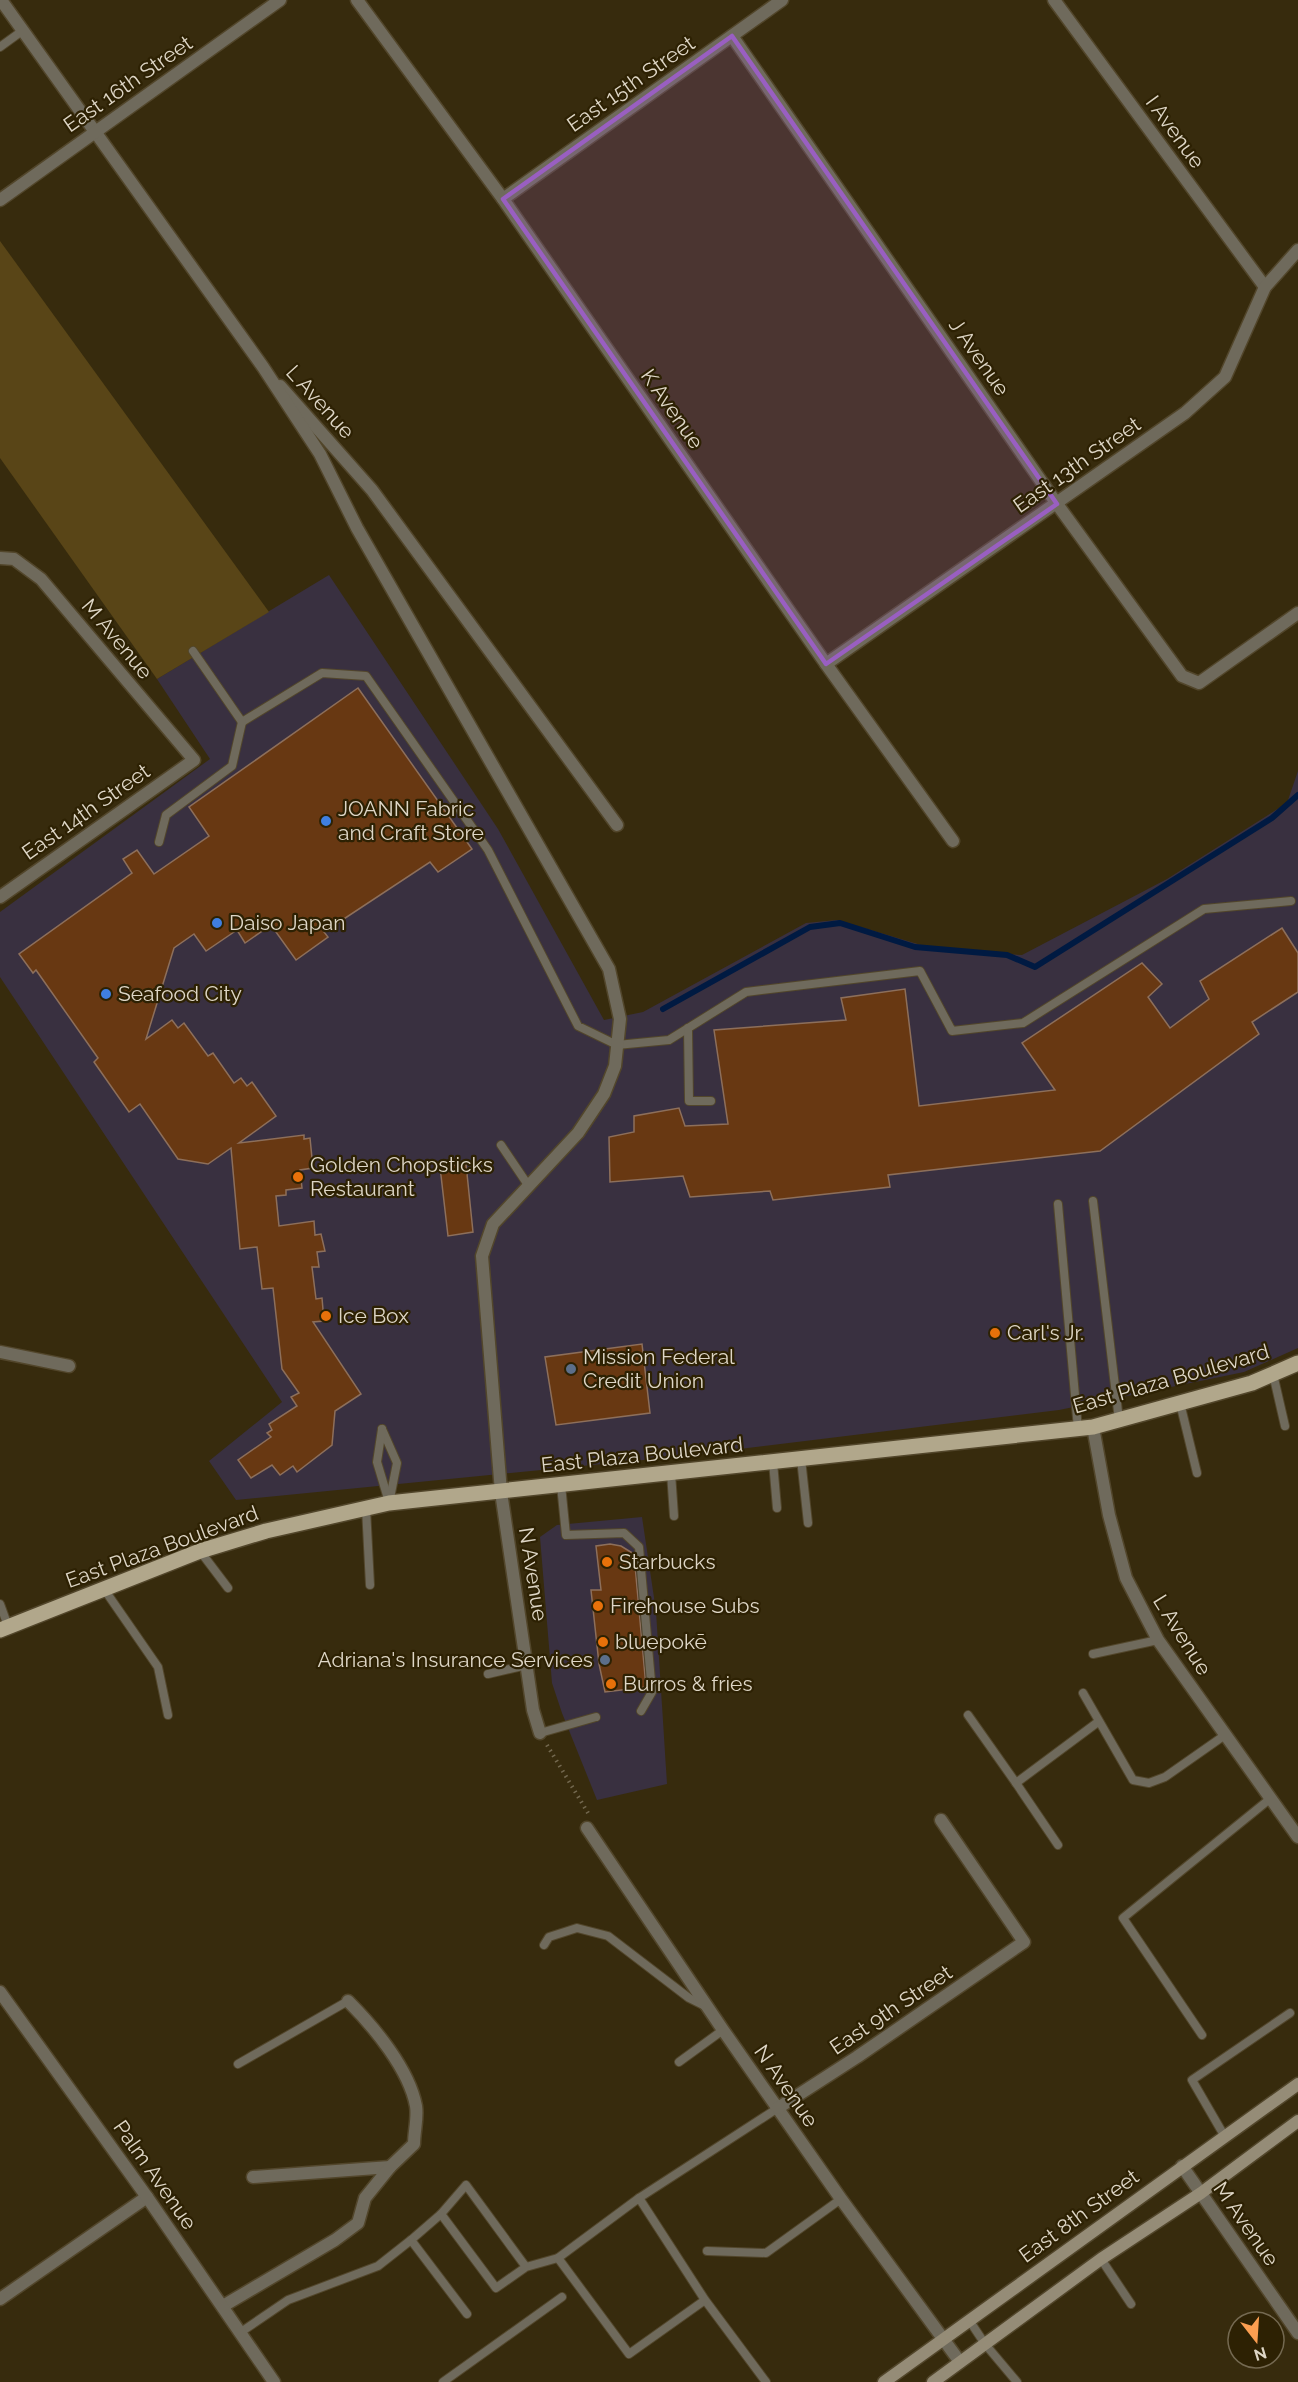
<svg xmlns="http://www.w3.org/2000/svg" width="1298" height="2382" viewBox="0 0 1298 2382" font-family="Raleway,sans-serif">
<rect width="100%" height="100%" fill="#372b0d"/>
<!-- commercial -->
<g fill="#393040">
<polygon points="329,575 498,829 604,1020 643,1012 806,923 837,920 941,951 1022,955 1167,879 1287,803 1298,771 1298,1348 1244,1372 1059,1410 674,1457 236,1500 209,1461 282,1402 0,977 0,912 210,759 157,679"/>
<polygon points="642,1517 656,1611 667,1784 597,1800 562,1713 552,1683 540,1537 557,1525"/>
</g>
<!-- grass -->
<polygon fill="#594517" points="0,241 269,612 157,679 0,458"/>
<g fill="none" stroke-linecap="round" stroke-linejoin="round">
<!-- stream -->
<polyline stroke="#001a42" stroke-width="6" points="663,1009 810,927 840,923 915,947 1007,955 1035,967 1272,818 1298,795"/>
</g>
<!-- building -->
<g fill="#683812" stroke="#8d6f5b" stroke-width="1.5">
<polygon points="358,688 472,849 438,872 430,862 324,932 328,937 296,960 271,925 245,943 237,930 206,951 194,934 174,948 146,1039 172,1020 178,1028 184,1023 208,1056 213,1053 234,1083 241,1078 247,1086 252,1082 276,1116 239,1143 304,1135 304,1139 310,1138 313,1168 300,1170 302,1188 286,1190 286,1195 276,1196 279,1226 314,1221 315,1235 321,1234 325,1251 317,1252 319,1267 312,1267 316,1299 322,1298 324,1321 313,1322 361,1394 335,1411 332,1445 297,1472 293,1466 280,1475 272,1465 251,1478 238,1460 271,1437 267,1433 272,1430 269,1424 297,1406 291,1397 299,1393 282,1369 273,1288 262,1289 257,1247 240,1249 231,1148 208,1164 178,1159 140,1104 129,1112 94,1062 98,1058 36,970 33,973 19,954 132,873 123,859 137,850 154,874 209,836 189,807"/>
<polygon points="1282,928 1298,953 1298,992 1252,1022 1259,1034 1100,1151 888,1175 890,1187 773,1200 770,1191 690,1197 683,1176 610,1182 609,1137 634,1132 634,1116 679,1108 685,1126 728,1124 714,1030 846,1020 841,998 905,989 919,1106 1055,1090 1022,1043 1142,963 1162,984 1148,997 1170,1028 1209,999 1200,981"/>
<polygon points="466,1164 473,1232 448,1236 440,1167"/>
<polygon points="642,1344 650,1413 556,1425 545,1357"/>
<polygon points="610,1544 621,1546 634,1554 646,1687 605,1692 599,1664 591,1590 601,1590 596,1546"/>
</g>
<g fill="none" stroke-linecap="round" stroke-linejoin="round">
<!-- service casing -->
<g stroke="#52462b" stroke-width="10">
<g id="service">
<polyline points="0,47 22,31"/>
<polyline points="193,651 242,722 322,673 366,676 488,850 578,1026 617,1045 669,1040 746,992 920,971 952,1031 1023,1023 1204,909 1291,901"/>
<polyline points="159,842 166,815 232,766 242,722"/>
<polyline points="688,1028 689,1101 711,1101"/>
<polyline points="501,1145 528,1185"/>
<polyline points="1093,1201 1119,1420"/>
<polyline points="1058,1204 1078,1429"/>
<polyline points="1273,1374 1285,1426"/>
<polyline points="1180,1403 1197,1473"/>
<polyline points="382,1429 397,1463 389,1503"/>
<polyline points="382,1429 377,1462 389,1502"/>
<polyline points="801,1459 808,1523"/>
<polyline points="773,1462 777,1508"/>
<polyline points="671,1473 674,1516"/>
<polyline points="561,1485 566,1535 624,1533 639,1547 652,1692 641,1711"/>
<polyline points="366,1508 370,1585"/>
<polyline points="200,1551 228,1588"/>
<polyline points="104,1589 158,1667 168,1715"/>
<polyline points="0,1604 8,1626"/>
<polyline points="1093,1654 1158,1640"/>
<polyline points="488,1674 527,1665"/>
<polyline points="1083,1693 1133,1780 1149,1783 1165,1777 1225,1735"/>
<polyline points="968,1715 1016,1783 1098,1722"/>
<polyline points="540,1733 596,1717"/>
<polyline points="1016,1783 1058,1845"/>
<polyline points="544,1945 549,1937 577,1928 608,1936 689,1998 705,2006"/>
<polyline points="1202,2035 1123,1918 1271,1798"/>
<polyline points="679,2062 723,2030"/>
<polyline points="238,2064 348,2001"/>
<polyline points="1225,2137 1192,2080 1290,2013"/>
<polyline points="639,2198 778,2108"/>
<polyline points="441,2214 411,2240 467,2314"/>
<polyline points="707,2251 766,2253 841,2199"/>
<polyline points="1101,2259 1131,2304"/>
<polyline points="526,2267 466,2185 441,2214 496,2288 526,2267 558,2258"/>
<polyline points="705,2300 629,2354 558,2258 639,2198 705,2300 766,2382"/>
<polyline points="969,2320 985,2344 1017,2382"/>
<polyline points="241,2332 288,2300 378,2266 411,2240"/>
<polyline points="443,2382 562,2297"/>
</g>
</g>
<!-- minor casing -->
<g stroke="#52462b" stroke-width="15">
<g id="minor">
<polyline points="357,0 503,199 826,664 953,841"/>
<polyline points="1054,0 1265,287"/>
<polyline points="732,36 1057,504 1182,676 1199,683 1298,613"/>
<polyline points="503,199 782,0"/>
<polyline points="280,386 372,490 617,825"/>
<polyline points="0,558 14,559 41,579 194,760 0,897"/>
<polyline points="826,664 1185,413 1225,377 1265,287 1298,250"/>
<polyline points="0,1352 69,1366"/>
<polyline points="1093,1427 1109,1515 1126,1578 1158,1640 1298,1837"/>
<polyline points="501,1492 533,1710 540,1733"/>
<polyline points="587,1828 723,2030 841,2199 960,2362"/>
<polyline points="778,2108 857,2057 1024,1942 941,1820"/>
<polyline points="1182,2166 1298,2333"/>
<polyline points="253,2177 390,2167"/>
<polyline points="0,2299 147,2197"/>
<path d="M223,2306L335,2240L358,2223L365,2198L390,2167L414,2144C414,2132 418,2118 416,2106C409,2069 374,2027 348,2001"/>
</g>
</g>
<!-- tertiary casing -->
<g stroke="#52462b" stroke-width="15">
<g id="tertiary">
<polyline points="1,0 263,367 320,454 357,528 609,969 620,1019 615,1066 604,1094 578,1133 493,1224 482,1256 501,1492"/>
<polyline points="0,200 280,0"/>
<polyline points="0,1992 147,2197 274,2382"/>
</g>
</g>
<!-- secondary casing -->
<g stroke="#52462b" stroke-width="15">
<g id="secondary">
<polyline points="884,2382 1298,2084"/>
<polyline points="933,2382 1101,2259 1201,2193 1298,2121"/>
</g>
</g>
<!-- primary casing -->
<g stroke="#52462b" stroke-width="18">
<polyline id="primary" points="0,1630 200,1551 266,1531 389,1503 1093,1427 1252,1383 1298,1363"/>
</g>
<!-- path -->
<polyline stroke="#73684f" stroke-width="4" stroke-dasharray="1.5 4.5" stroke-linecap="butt" points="547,1745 588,1813"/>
<!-- service -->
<use href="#service" stroke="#6f6a5c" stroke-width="8"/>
<!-- minor -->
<use href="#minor" stroke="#6f6a5c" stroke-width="12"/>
<!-- tertiary -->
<use href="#tertiary" stroke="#6f6a5c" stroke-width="12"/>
<!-- secondary -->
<use href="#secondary" stroke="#958c77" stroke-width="12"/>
<!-- primary -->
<use href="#primary" stroke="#b1a78b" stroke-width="15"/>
</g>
<!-- marked area -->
<path fill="#995fc1" fill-opacity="0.2" stroke="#995fc1" stroke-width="4.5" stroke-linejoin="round" d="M732,36L1057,504L826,664L503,199Z"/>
<!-- markers -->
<g fill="#3f7fe0" stroke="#2d2103" stroke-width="2">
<circle cx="326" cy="821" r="6"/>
<circle cx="217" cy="923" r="6"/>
<circle cx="106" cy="994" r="6"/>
</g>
<g fill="#e8710a" stroke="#2d2103" stroke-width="2">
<circle cx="298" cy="1177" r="6"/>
<circle cx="326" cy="1316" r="6"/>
<circle cx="995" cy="1333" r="6"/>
<circle cx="607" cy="1562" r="6"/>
<circle cx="598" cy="1606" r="6"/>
<circle cx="603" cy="1642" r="6"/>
<circle cx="611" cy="1684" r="6"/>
</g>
<g fill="#5c6f8a" stroke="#2d2103" stroke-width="2">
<circle cx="571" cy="1369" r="6"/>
<circle cx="605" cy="1660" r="6"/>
</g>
<g text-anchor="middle" stroke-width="4.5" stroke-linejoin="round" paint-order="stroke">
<!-- street labels -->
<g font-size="21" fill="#ded6c6" stroke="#2d2103">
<text transform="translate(128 84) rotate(-35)" y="7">East 16th Street</text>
<text transform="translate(631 84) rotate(-35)" y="7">East 15th Street</text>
<text transform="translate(1175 132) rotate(54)" y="7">I Avenue</text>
<text transform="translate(979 357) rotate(55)" y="7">J Avenue</text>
<text transform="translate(320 402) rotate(48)" y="7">L Avenue</text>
<text transform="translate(672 409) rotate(55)" y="7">K Avenue</text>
<text transform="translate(1077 465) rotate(-35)" y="7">East 13th Street</text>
<text transform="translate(117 639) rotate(50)" y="7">M Avenue</text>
<text transform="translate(86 812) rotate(-35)" y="7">East 14th Street</text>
<text transform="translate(1171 1379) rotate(-16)" y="7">East Plaza Boulevard</text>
<text transform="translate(642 1455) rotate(-6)" y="7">East Plaza Boulevard</text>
<text transform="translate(162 1547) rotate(-20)" y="7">East Plaza Boulevard</text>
<text transform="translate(533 1574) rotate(81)" y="7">N Avenue</text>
<text transform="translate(1182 1635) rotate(58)" y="7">L Avenue</text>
<text transform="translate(891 2010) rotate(-34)" y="7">East 9th Street</text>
<text transform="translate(786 2086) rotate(55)" y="7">N Avenue</text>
<text transform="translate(155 2175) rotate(55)" y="7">Palm Avenue</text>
<text transform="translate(1079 2216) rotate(-36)" y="7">East 8th Street</text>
<text transform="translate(1246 2224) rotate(55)" y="7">M Avenue</text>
</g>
<!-- poi labels -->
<g font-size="21" fill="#ded6c6" stroke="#2d2103" text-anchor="start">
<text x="338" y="816">JOANN Fabric<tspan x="338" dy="24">and Craft Store</tspan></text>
<text x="229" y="930">Daiso Japan</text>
<text x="118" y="1001">Seafood City</text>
<text x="310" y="1172">Golden Chopsticks<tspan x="310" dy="24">Restaurant</tspan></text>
<text x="338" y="1323">Ice Box</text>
<text x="1007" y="1340">Carl's Jr.</text>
<text x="583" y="1364">Mission Federal<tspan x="583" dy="24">Credit Union</tspan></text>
<text x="619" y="1569">Starbucks</text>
<text x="610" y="1613">Firehouse Subs</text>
<text x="615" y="1649">bluepokē</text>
<text x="593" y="1667" text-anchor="end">Adriana's Insurance Services</text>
<text x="623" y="1691">Burros &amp; fries</text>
</g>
</g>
<!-- north arrow -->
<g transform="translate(1256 2340) rotate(163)"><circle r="28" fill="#2d2103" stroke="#746951" stroke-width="1.5"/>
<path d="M0-4.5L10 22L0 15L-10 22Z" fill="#fb9e51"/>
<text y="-9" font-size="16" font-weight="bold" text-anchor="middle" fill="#ded6c6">N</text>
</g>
</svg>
